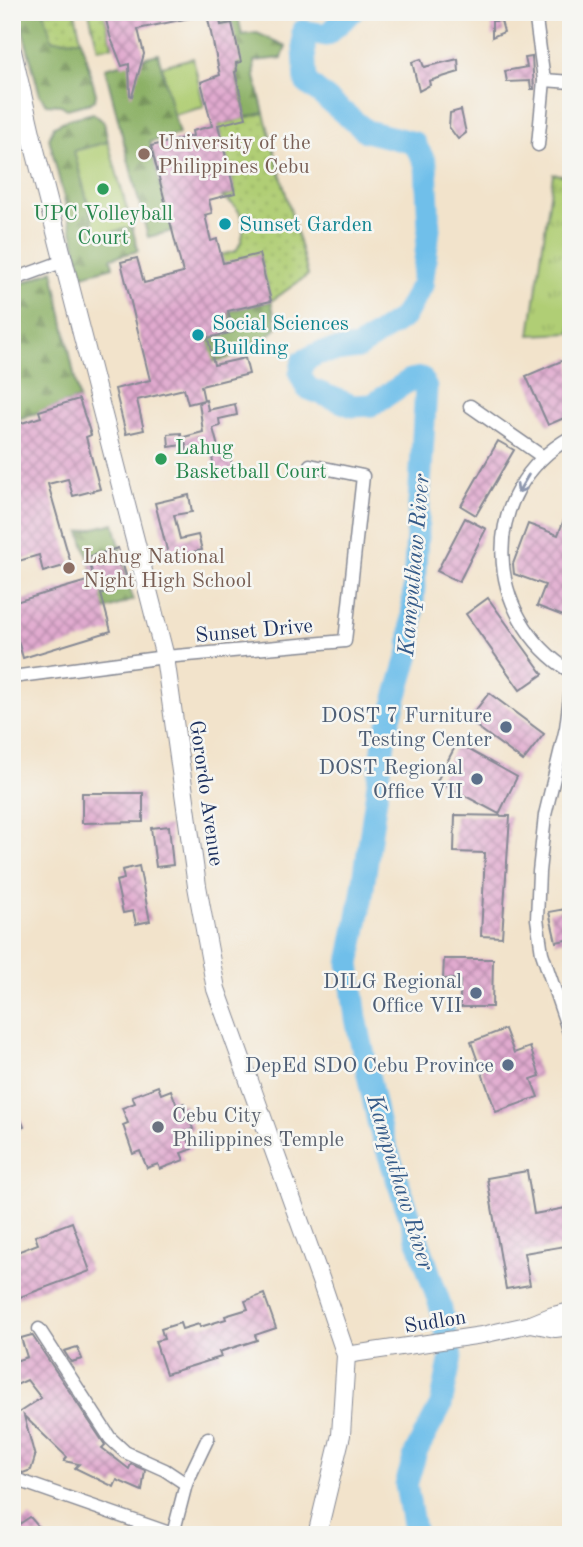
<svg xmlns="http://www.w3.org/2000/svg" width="583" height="1547" viewBox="0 0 583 1547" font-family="'Old Standard TT',serif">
<defs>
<pattern id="grass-tufts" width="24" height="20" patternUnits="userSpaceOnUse" patternTransform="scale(1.75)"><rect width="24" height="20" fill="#b0ce75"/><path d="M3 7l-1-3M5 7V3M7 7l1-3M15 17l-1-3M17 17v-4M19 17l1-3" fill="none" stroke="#97b168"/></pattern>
<pattern id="forest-firs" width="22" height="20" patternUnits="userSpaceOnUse" patternTransform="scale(1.75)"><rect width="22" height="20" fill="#8cb166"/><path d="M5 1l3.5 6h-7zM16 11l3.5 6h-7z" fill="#729057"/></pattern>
<pattern id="park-dots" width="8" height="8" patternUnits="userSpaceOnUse" patternTransform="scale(1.75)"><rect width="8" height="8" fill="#b0ce75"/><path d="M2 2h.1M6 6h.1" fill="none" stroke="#97b168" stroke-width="1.8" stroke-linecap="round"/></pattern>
<pattern id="building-cross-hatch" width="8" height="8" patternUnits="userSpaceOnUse" patternTransform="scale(1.75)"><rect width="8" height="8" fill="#e1aacf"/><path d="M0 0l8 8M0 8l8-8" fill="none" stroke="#b68bab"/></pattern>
</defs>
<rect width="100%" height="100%" fill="#f6f6f2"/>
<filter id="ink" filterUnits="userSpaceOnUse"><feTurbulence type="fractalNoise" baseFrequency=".0143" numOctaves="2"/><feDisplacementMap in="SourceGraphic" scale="14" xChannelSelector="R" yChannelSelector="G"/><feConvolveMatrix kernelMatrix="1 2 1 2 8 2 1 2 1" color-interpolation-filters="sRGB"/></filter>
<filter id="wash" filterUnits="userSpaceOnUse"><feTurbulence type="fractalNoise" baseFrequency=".00686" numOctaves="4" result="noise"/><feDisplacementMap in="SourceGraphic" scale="28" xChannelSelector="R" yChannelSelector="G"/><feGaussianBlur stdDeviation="1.57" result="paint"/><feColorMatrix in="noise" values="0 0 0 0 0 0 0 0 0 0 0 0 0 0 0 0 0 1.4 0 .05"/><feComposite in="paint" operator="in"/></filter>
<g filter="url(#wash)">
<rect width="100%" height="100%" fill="#f2e3cb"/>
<!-- grass -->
<polygon fill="url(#grass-tufts)" stroke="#667e6a" stroke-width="2" points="553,174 571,176 571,333 530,335"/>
<!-- forest -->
<g fill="url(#forest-firs)" stroke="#547062" stroke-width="2">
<polygon points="18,12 44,12 53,40 81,40 96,94 95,100 90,103 67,109 61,105 46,104 40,95"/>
<polygon points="209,12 237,12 242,35 257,33 286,46 282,58 254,61 255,77 264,113 246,118 236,75 226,73 237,71 232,23 221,25 219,17 208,19"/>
<polygon points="158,54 179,134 150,142 173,231 148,237 105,68"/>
<polygon points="93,113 104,122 108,142 74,151 97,236 132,227 138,251 111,258 113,267 83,275 49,138 54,126 69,119"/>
<polygon points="53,270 79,399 12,421 12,288"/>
<polygon points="271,301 277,328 248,354 175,370 210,350 208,338 233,332 229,311"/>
<polygon points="114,523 133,600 105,610 80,532"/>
</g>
<!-- park -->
<g fill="url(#park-dots)" stroke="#667e6a" stroke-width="2">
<polygon points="44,12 75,12 81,40 52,40"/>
<polygon points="89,12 104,12 112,46 98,49"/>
<path d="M264,113L308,275L271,301L259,255L241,259L226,278L221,255L236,251C249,231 245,207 221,197L235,193L218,125Z"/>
</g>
<!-- pitch -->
<g fill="#b0ce75" stroke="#667e6a" stroke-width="2">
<polygon points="193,58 204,107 173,115 162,66"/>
<polygon points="108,142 132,227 97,236 74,151"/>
</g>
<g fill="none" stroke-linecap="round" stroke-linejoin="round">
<!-- river -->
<polyline stroke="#6fbfea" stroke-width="23" points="352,12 326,35 303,31 306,82 366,131 414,143 426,164 429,229 422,285 404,317 358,348 319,353 303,361 300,374 307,388 353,406 372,405 410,380 421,378 426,388 410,651 385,735 361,901 349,964 356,1018 379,1126 440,1305 451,1357 441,1405 416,1452 406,1485 415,1535"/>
</g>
<g id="blocks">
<!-- building -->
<g fill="url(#building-cross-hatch)">
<polygon points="104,12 193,12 194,17 138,29 144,54 132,96 130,95 129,64 122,66 110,36"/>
<polygon points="219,16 221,25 232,23 241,62 236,63 237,71 235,72 246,118 218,125 235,193 209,200 212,213 205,215 211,241 217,239 223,263 259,254 271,301 228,311 233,332 208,338 214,365 245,358 249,374 201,386 204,400 188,404 184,389 137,400 144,430 126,434 115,389 150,380 121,262 137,258 144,283 183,273 151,146 193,136 192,131 212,126 201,82 220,75 208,19"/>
<polygon points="492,21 501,21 504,32 492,37"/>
<polygon points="532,57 534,89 531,89 530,81 507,82 505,71 527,67 525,58"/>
<polygon points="421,59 424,67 458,59 459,72 429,81 430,85 419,91 412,62"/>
<polygon points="461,110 466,133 458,139 449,127 450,113"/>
<polygon points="571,357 571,415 548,425 526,376"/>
<polygon points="79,399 91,435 86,437 100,489 73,496 68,479 48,484 71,564 43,572 39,555 12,563 12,426 41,417 39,411"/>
<polygon points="206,400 208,410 235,404 237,415 219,419 220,426 213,428 218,447 188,454 184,437 203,432 199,402"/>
<polygon points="181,433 182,445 169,447 168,434"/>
<polygon points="498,441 514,450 476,515 461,506"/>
<polygon points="230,449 233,476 216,479 211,451"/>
<polygon points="189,495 192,512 174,515 180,539 198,535 202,550 183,554 184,558 170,562 155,503"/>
<polygon points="570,504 571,505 571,619 537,606 545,585 514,574 513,564 528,524 558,535"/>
<polygon points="465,518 486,529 459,582 437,571"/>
<polygon points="118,548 129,586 101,594 111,631 23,658 15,630 12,632 12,603 94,579 88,557"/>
<polygon points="488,598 543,674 520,690 466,614"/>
<polygon points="489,693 544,734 523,761 468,720"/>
<polygon points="457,743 517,777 499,814 437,781"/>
<polygon points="82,793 143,793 143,822 82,823"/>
<polygon points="455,815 510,816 502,937 481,936 485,853 454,852"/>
<polygon points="169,826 173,865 156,867 151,828"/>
<polygon points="139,866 150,921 136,924 133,911 123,913 116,881 124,879 122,870"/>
<polygon points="571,908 571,939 556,942 549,912"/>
<polygon points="444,959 493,959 492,1007 460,1007 460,979 443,979"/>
<polygon points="505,1029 514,1053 530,1047 540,1076 531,1079 538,1097 496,1112 471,1042"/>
<polygon points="158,1086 161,1094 171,1090 177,1106 184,1103 193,1129 185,1132 192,1149 181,1153 184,1160 160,1169 158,1164 147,1168 140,1151 133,1154 123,1125 128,1123 122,1108 135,1103 132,1096"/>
<polygon points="12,1097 24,1127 12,1131"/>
<polygon points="527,1171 534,1214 571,1207 571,1245 524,1253 530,1285 506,1289 487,1178"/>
<polygon points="72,1222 90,1271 12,1300 12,1254 38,1244 35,1236"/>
<polygon points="264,1294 276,1328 255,1335 257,1340 219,1352 221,1357 166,1374 155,1341 164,1339 161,1329 180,1323 182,1329 199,1324 200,1327 226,1319 225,1316 248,1309 245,1301"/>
<polygon points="32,1335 105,1445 102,1448 129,1469 131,1464 145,1470 142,1491 117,1480 114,1487 75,1468 79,1464 64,1461 67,1457 24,1416 35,1457 31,1470 23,1473 12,1469 12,1417 41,1398 27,1380 12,1387 12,1362 27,1357 21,1338"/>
<polygon points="77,1347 82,1359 71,1362 64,1351"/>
<polygon points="30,1517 46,1535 12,1535 12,1529"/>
</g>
</g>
</g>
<g filter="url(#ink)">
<use href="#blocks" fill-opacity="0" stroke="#868994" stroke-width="2"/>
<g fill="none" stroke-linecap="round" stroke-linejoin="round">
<!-- minor casing -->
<g stroke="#868994" stroke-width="15">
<g id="minor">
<polyline points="535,12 544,80 538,145"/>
<polyline points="544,80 571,82"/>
<polyline points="12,280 64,261"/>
<polyline points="470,406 543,457"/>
<path d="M571,437C477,491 482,616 571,672"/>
<polyline points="12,677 165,657 345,641 363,476 310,465"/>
<polyline points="571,689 566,728 545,815 539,872 537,919 542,953 571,1038"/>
<polyline points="39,1329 110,1438 125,1452 165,1470 186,1484"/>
<polyline points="12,1478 175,1535"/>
<polyline points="173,1534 186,1484 208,1438"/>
</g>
</g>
<!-- tertiary casing -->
<g stroke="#868994" stroke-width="18">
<g id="tertiary">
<polyline points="531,1324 555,1329 571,1327"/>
<polyline points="346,1355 482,1335 531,1324 553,1315 571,1311"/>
</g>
</g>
<!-- secondary casing -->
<g stroke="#868994" stroke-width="20">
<polyline id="secondary" points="12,51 34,146 165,657 197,886 216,989 321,1281 346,1355 341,1435 317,1535"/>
</g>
<!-- minor -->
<use href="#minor" stroke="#fff" stroke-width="12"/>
<!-- tertiary -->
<use href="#tertiary" stroke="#fff" stroke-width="16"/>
<!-- secondary -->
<use href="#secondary" stroke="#fff" stroke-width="18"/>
</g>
<!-- one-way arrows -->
<defs><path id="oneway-shaft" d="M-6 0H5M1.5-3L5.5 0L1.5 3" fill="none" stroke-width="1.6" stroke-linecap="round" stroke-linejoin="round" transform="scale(1.75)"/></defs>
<use stroke="#8d97ae" href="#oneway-shaft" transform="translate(523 484) rotate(121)"/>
</g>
<!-- markers -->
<g fill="#8d6e63" stroke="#f6f6f2" stroke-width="2.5">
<circle cx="144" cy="154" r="7"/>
<circle cx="69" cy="568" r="7"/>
</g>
<g fill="#2e9e5b" stroke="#f6f6f2" stroke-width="2.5">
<circle cx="103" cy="189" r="7"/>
<circle cx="161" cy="459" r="7"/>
</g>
<g fill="#0f9aa8" stroke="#f6f6f2" stroke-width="2.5">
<circle cx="225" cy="224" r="7"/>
<circle cx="198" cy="335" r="7"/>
</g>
<g fill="#5c6f8a" stroke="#f6f6f2" stroke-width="2.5">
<circle cx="506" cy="727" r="7"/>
<circle cx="477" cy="779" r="7"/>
<circle cx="476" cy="993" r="7"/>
<circle cx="508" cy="1065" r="7"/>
</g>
<circle fill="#6b7280" stroke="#f6f6f2" stroke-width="2.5" cx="158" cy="1127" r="7"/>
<g text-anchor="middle" stroke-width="5" stroke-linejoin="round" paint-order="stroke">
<!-- education labels -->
<g font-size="21" fill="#785e54" stroke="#f6f6f2" text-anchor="start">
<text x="158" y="149">University of the<tspan x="158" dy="24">Philippines Cebu</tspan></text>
<text x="83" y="563">Lahug National<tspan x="83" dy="24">Night High School</tspan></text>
</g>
<!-- leisure labels -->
<g font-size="21" fill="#27864d" stroke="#f6f6f2">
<text x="103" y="220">UPC Volleyball<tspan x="103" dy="24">Court</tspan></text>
<text x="175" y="454" text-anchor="start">Lahug<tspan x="175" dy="24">Basketball Court</tspan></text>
</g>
<!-- culture labels -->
<g font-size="21" fill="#0d838f" stroke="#f6f6f2" text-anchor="start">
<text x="239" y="231">Sunset Garden</text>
<text x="212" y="330">Social Sciences<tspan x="212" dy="24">Building</tspan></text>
</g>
<!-- street labels -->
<g font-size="21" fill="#1b2f5e" stroke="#f6f6f2">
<text transform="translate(254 630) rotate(-5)" y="7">Sunset Drive</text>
<text transform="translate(207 793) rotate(82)" y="7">Gorordo Avenue</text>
<text transform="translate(435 1321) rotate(-9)" y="7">Sudlon</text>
</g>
<!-- service labels -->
<g font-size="21" fill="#4e5e75" stroke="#f6f6f2" text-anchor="end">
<text x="492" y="722">DOST 7 Furniture<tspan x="492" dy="24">Testing Center</tspan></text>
<text x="463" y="774">DOST Regional<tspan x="463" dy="24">Office VII</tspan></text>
<text x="462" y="988">DILG Regional<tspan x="462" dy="24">Office VII</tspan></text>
<text x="494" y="1072">DepEd SDO Cebu Province</text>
</g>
<!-- worship labels -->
<g font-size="21" fill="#5b616d" stroke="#f6f6f2" text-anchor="start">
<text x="172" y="1122">Cebu City<tspan x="172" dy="24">Philippines Temple</tspan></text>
</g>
<!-- water labels -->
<g font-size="23" font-style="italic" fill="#345a88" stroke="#f6f6f2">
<text transform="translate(413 565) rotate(-85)" y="8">Kamputhaw River</text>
<text transform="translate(401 1182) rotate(73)" y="8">Kamputhaw River</text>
</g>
</g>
<!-- margin -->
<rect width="583" height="1547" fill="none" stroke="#f6f6f2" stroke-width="42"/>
</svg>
